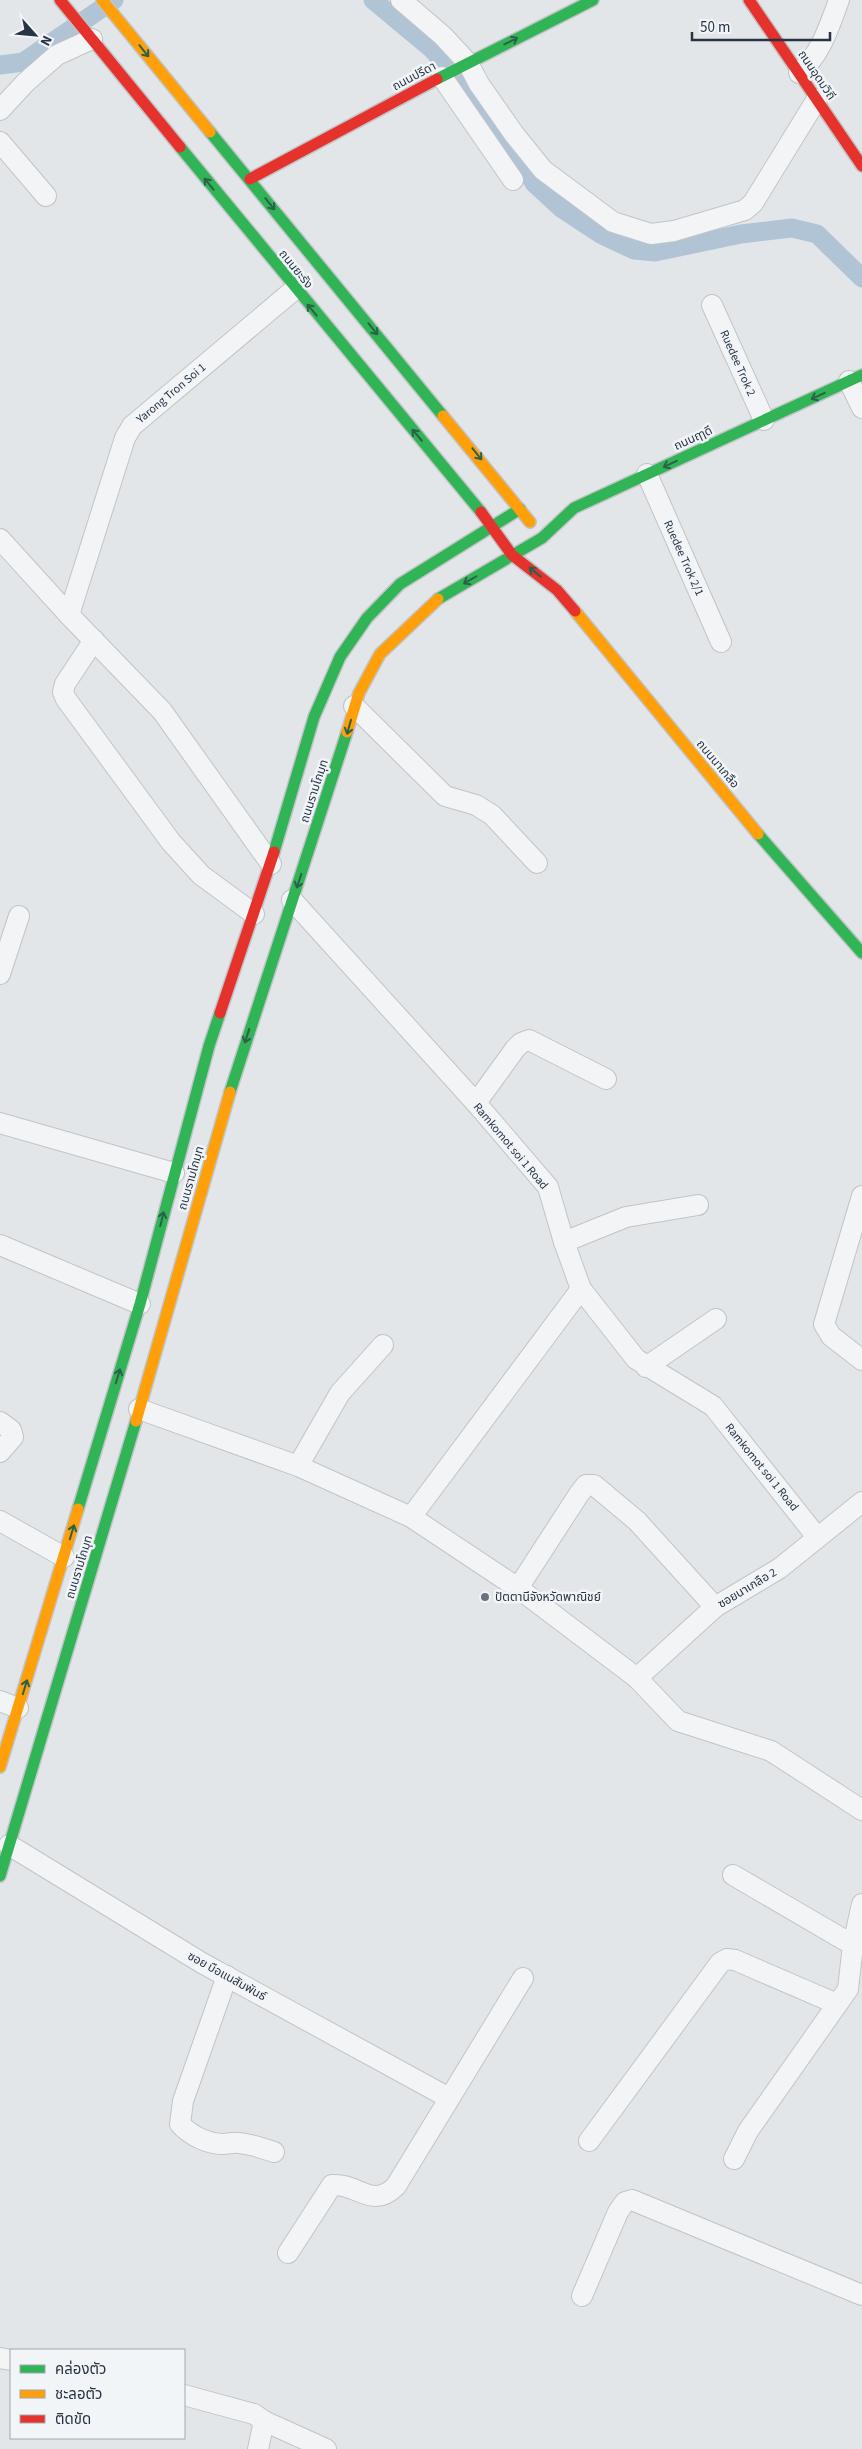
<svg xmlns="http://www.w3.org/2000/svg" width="862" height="2449" viewBox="0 0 862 2449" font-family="'Source Sans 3','Noto Sans Thai',sans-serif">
<rect width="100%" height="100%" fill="#e3e6e9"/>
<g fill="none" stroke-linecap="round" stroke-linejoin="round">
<!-- canal -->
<g stroke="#b0c4d6" stroke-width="19">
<polyline points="373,0 433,50 500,129 534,183 561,208 602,235 634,250 655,252 741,234 792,228 817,234 862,278"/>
<polyline points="0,65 23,62 114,0"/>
</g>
<!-- street casing -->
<g stroke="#c1c4c7" stroke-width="22">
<g id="street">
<polyline points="401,0 443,36 468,63 479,84 514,134 543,170 613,222 651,234 674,231 745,210 753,203 817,99"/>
<path d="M799,73C821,54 829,27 839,0"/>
<polyline points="442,77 513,180"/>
<polyline points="0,110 26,82 57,55 92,39"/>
<polyline points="0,142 46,196"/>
<polyline points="712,305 764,420"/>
<polyline points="849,381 862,408"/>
<polyline points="647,474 721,642"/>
<polyline points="0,539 69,615 162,711 271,864"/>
<polyline points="69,615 125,438 132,426 295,289"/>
<polyline points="94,640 65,684 63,692 66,699 171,842 201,875 254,914"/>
<polyline points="354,706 445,796 476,805 492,815 537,863"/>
<polyline points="292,900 476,1103 548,1187 564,1242 581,1289 636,1359 713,1406 817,1537"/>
<polyline points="0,974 19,916"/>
<polyline points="476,1103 515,1049 521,1043 529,1040 606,1079"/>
<polyline points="0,1123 174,1173"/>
<polyline points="862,1196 824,1324 831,1336 862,1360"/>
<polyline points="564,1242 626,1217 698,1205"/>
<polyline points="0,1245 140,1304"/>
<polyline points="646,1367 716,1319"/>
<polyline points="139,1409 298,1466 411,1517 518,1588 637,1678 678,1721 771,1751 862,1810"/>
<polyline points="0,1422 11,1430 13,1437 0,1452"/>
<polyline points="298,1466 340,1393 383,1345"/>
<polyline points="411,1517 581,1289"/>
<polyline points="0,1521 64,1557"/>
<polyline points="518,1588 579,1494 586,1485 594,1485 637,1521 715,1607"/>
<polyline points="637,1678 715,1607 780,1568 862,1502"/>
<polyline points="0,1701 18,1708"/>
<polyline points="9,1845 202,1963 449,2098"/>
<polyline points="733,1875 853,1945"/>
<path d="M227,1976L183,2101L180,2124C190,2135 207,2144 223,2144C228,2144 233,2142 239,2143C251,2144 262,2148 274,2152"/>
<polyline points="589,2141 720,1963 727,1959 735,1960 837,2004"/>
<polyline points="734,2159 748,2131 848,1989 853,1945 862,1904"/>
<path d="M288,2253L332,2185C358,2183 372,2210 396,2186L523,1978"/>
<polyline points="582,2296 618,2212 625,2202 632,2200 862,2295"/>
<polyline points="0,2358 11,2360"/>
<polyline points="184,2395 254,2414 264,2421 326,2449"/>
<polyline points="258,2449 264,2421"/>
</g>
</g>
<!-- fast casing -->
<g stroke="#c1c4c7" stroke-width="14">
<g id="fast">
<polyline points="437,79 593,0"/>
<polyline points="210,132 443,416"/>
<polyline points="180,147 481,512"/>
<polyline points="438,599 542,538 574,508 862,375"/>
<polyline points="758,834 862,953"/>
<polyline points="274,852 314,717 340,657 367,618 400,584 520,509"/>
<polyline points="230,1092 347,732"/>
<polyline points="78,1509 140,1304 209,1046 220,1013"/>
<polyline points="0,1876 136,1421"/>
</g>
</g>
<!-- slow casing -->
<g stroke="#c1c4c7" stroke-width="14">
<g id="slow">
<polyline points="102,0 210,132"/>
<polyline points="443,416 530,522"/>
<polyline points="575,611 758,834"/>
<polyline points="347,732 359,693 380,654 438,599"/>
<polyline points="136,1421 230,1092"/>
<polyline points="0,1767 78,1509"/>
</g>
</g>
<!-- jam casing -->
<g stroke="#c1c4c7" stroke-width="14">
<g id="jam">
<polyline points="60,0 180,147"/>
<polyline points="749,0 862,166"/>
<polyline points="250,179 437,79"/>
<polyline points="481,512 512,555 557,590 575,611"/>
<polyline points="220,1013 274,852"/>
</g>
</g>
<!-- street -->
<use href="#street" stroke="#f3f4f6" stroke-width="20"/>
<!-- fast -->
<use href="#fast" stroke="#30b455" stroke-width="11"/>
<!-- slow -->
<use href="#slow" stroke="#ff9f0a" stroke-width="11"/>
<!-- jam -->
<use href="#jam" stroke="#e5322d" stroke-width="11"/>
</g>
<!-- one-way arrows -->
<defs><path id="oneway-shaft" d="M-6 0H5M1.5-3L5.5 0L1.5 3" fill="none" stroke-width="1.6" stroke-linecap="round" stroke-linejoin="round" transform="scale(1.25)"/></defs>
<g stroke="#2b614a">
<use href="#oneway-shaft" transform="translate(511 41) rotate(-27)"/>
<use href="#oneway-shaft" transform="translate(144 51) rotate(51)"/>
<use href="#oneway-shaft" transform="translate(209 184) rotate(-129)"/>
<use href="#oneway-shaft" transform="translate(270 204) rotate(51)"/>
<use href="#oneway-shaft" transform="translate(312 310) rotate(-130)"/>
<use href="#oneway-shaft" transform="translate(373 329) rotate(51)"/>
<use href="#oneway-shaft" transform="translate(818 396) rotate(155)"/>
<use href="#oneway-shaft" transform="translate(417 435) rotate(-130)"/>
<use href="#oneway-shaft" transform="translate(477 454) rotate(51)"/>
<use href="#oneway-shaft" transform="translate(670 464) rotate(155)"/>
<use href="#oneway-shaft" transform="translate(535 572) rotate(-142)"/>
<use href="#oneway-shaft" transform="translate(470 580) rotate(150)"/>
<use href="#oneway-shaft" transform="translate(349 727) rotate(106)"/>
<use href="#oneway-shaft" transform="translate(299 881) rotate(108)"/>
<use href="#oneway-shaft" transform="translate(247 1036) rotate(108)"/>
<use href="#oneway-shaft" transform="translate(162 1219) rotate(-76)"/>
<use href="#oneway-shaft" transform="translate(118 1376) rotate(-73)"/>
<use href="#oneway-shaft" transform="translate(72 1532) rotate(-73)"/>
<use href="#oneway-shaft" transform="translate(25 1687) rotate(-73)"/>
</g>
<!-- markers -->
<circle fill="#69727e" stroke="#f1f5f8" stroke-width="2" cx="485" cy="1597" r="5"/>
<g text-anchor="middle" stroke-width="5" stroke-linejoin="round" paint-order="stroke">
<!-- street labels -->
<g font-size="12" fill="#283444" stroke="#f1f5f8">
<text transform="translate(817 75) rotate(56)" y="4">ถนนอุดมวิถี</text>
<text transform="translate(414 76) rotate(-28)" y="4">ถนนปรีดา</text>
<text transform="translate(296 269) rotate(51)" y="4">ถนนยะรัง</text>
<text transform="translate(738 363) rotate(66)" y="4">Ruedee Trok 2</text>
<text transform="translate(171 393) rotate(-40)" y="4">Yarong Tron Soi 1</text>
<text transform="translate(693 438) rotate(-25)" y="4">ถนนฤๅดี</text>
<text transform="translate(684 558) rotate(66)" y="4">Ruedee Trok 2/1</text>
<text transform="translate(718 764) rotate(50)" y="4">ถนนนาเกลือ</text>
<text transform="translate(314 791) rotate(-72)" y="4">ถนนรามโกมุท</text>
<text transform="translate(511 1146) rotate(50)" y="4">Ramkomot soi 1 Road</text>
<text transform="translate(191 1178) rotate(-74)" y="4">ถนนรามโกมุท</text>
<text transform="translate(762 1467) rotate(51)" y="4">Ramkomot soi 1 Road</text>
<text transform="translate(79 1567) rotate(-73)" y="4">ถนนรามโกมุท</text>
<text transform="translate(747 1588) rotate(-31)" y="4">ซอยนาเกลือ 2</text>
<text transform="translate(227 1976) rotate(29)" y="4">ซอย บือแนสัมพันธ์</text>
</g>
<!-- poi labels -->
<g font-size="12" fill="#283444" stroke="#f1f5f8" text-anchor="start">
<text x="495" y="1601">ปัตตานีจังหวัดพาณิชย์</text>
</g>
</g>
<!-- legend -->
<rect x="10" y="2349" width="175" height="90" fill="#f1f5f8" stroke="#a1a8b0"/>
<rect x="20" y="2365" width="25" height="8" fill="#30b455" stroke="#a1a8b0"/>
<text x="55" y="2374" font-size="15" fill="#283444">คล่องตัว</text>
<rect x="20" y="2390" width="25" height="8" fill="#ff9f0a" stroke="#a1a8b0"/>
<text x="55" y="2399" font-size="15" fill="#283444">ชะลอตัว</text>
<rect x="20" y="2415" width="25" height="8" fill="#e5322d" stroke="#a1a8b0"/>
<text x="55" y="2424" font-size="15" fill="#283444">ติดขัด</text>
<!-- north arrow -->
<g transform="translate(35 35) rotate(117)" stroke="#f1f5f8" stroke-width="4" paint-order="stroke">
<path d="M0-4L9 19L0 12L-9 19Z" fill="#283444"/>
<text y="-8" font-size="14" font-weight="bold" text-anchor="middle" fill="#283444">N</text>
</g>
<!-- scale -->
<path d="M692 32v8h138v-8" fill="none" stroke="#283444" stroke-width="2.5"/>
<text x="700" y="32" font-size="15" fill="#283444" stroke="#f1f5f8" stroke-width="4" paint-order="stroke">50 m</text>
</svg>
